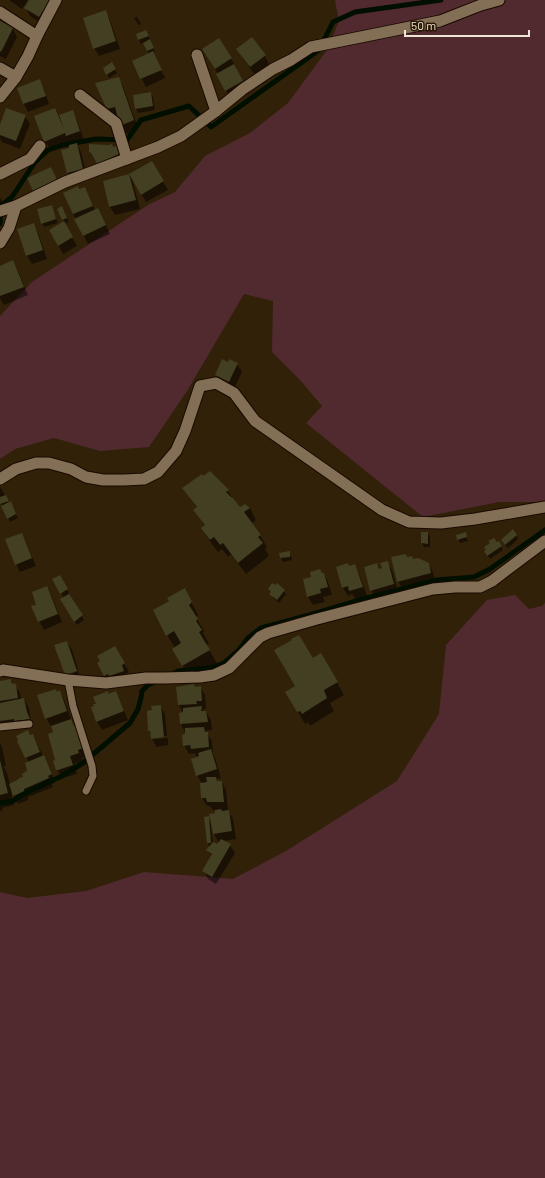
<svg xmlns="http://www.w3.org/2000/svg" width="545" height="1178" viewBox="0 0 545 1178" font-family="Barlow,sans-serif">
<rect width="100%" height="100%" fill="#312109"/>
<!-- green -->
<g fill="#502a2f">
<polygon points="335,0 545,0 545,502 499,502 423,517 306,423 322,406 301,381 272,352 273,301 244,294 187,391 149,447 100,451 54,438 15,449 0,459 0,316 32,282 148,205 175,192 205,156 250,133 288,103 327,50 339,21"/>
<polygon points="515,595 529,609 542,606 545,603 545,1178 0,1178 0,892 27,898 86,891 144,872 233,879 286,851 397,781 439,714 446,645 487,600"/>
</g>
<!-- shadow -->
<g fill="#0007" fill-rule="evenodd">
<polygon points="9,0 28,0 22,9"/>
<polygon points="31,0 50,0 44,25 30,16 26,8"/>
<polygon points="105,11 110,20 120,49 99,56 94,48"/>
<polygon points="137,17 141,24 139,25 134,18"/>
<polygon points="0,22 13,29 17,37 6,59 0,56"/>
<polygon points="137,35 148,35 155,52 153,53 163,75 164,74 165,78 146,87 134,62 149,54 144,43 141,44"/>
<polygon points="219,40 236,67 235,67 247,90 230,98 218,74 208,58"/>
<polygon points="237,49 265,56 269,64 255,75 242,57"/>
<polygon points="112,64 117,73 109,78 104,68"/>
<polygon points="118,78 123,86 138,128 126,134 121,126 118,115 113,116 102,98"/>
<polygon points="39,80 44,89 49,104 28,112 24,104 18,88"/>
<polygon points="151,94 153,97 155,110 138,113 136,109 134,96"/>
<polygon points="55,109 61,120 72,111 77,120 84,140 72,143 71,141 50,149 45,141"/>
<polygon points="25,116 30,124 20,149 2,142 0,138 0,128"/>
<polygon points="77,144 81,152 87,177 72,181 68,173 70,149"/>
<polygon points="116,147 121,156 102,172 90,152"/>
<polygon points="152,162 168,190 146,202 132,179 140,209 115,215 110,207 104,181 129,175"/>
<polygon points="84,188 95,210 98,209 102,217 110,234 88,244 73,214 79,190"/>
<polygon points="0,197 3,203 0,205"/>
<polygon points="51,206 58,223 44,227 42,223"/>
<polygon points="62,208 69,222 64,223 77,246 63,254 50,230 64,222 63,219"/>
<polygon points="34,225 38,233 47,259 32,264 27,256 18,230"/>
<polygon points="12,261 17,269 28,295 4,305 0,298 0,267"/>
<polygon points="228,363 237,364 242,372 234,389 220,383 216,375"/>
<polygon points="0,487 12,506 18,518 10,522 0,501"/>
<polygon points="184,489 228,491 240,509 245,505 250,508 256,520 251,524 260,535 267,547 265,549 269,556 246,574 231,554 228,557 222,549 218,552 209,540 202,528 205,526 195,510 197,508"/>
<polygon points="422,533 428,533 430,537 430,547 424,547 422,543"/>
<polygon points="465,533 468,541 460,543 458,539"/>
<polygon points="21,534 26,542 36,566 20,572 16,564"/>
<polygon points="516,535 518,539 508,548 504,544"/>
<polygon points="498,542 503,550 490,559 485,552"/>
<polygon points="289,552 291,556 292,560 283,562 281,558 281,554"/>
<polygon points="407,558 428,563 433,572 435,581 403,590 398,581"/>
<polygon points="387,562 392,570 398,592 376,598 371,590 377,564 380,570 383,569"/>
<polygon points="355,566 359,574 367,596 355,599 352,594 348,596 343,588 350,567"/>
<polygon points="324,574 328,582 332,595 323,597 325,602 313,605 308,597 304,580"/>
<polygon points="59,576 69,593 68,594 84,620 77,625 61,600 64,598 54,580"/>
<polygon points="46,587 51,595 62,622 44,630 32,607 38,605"/>
<polygon points="269,589 284,591 286,594 279,603 273,598"/>
<polygon points="185,590 198,615 196,617 204,631 203,633 209,643 206,645 217,663 190,678 173,649 175,648 167,635 170,601"/>
<polygon points="293,641 312,659 321,654 344,695 330,703 334,711 310,726 308,722 305,724 287,693 296,686"/>
<polygon points="67,642 72,650 78,669 65,674"/>
<polygon points="115,647 129,672 126,674 128,679 109,684 105,675"/>
<polygon points="78,671 81,679 66,676"/>
<polygon points="10,681 12,684 15,685 20,693 21,700 24,699 29,708 31,722 34,727 20,729 19,727 0,726 0,682"/>
<path d="M200,687L205,695L206,709H203L204,712H206L211,720L212,730L205,731L212,741L213,754L215,758L221,778L216,779L218,782H222L226,790L228,811L233,819L236,839L223,841L230,845L235,853L216,884L208,879L204,870L212,857L208,850L210,847L207,842L208,817L211,822L216,814V810H213L210,806H207L202,798L201,784H202L197,775V758L195,753L189,754L184,745L186,735L181,724L180,713H183L179,705L194,688ZM212,826L214,834L219,843L217,845L213,843L211,827Z"/>
<polygon points="60,691 64,699 71,719 70,719 75,727 87,757 82,758 83,761 74,764 77,774 63,778 62,778 57,769 55,733 52,726 51,726 46,718 57,693"/>
<polygon points="107,692 109,695 115,693 120,701 128,720 102,730 97,722 93,708 97,704"/>
<polygon points="160,706 165,714 167,736 154,737 154,739 168,738 168,745 156,747 149,731 153,710"/>
<polygon points="33,735 43,756 48,764 55,782 52,784 53,787 28,797 28,800 18,804 14,796 29,790 29,789 14,794 14,796 11,792 14,805 2,808 3,810 0,811 0,743 2,747 6,766 3,766 7,773 10,785 24,777 29,772 29,762 26,757 30,736"/>
</g>
<g fill="none" stroke-linecap="round" stroke-linejoin="round">
<!-- stream -->
<g stroke="#010f00" stroke-width="5">
<polyline points="0,224 1,206 12,197 35,162 48,150 63,145 96,139 127,140 141,120 189,106 211,127 319,50 333,22 355,12 441,0"/>
<polyline points="171,675 178,671 210,668 224,663 238,651 248,638 261,628 313,614 363,599 437,580 474,577 490,569 545,530"/>
<polyline points="0,803 13,801 25,793 62,776 83,763 130,723 138,709 141,698 142,691 148,685 157,681"/>
</g>
</g>
<!-- building -->
<g fill="#423f23">
<polygon points="29,0 50,0 39,17 24,8"/>
<polygon points="106,10 116,41 93,49 83,18"/>
<polygon points="0,21 13,28 1,52 0,51"/>
<polygon points="146,30 149,36 138,40 136,34"/>
<polygon points="252,37 266,55 250,67 236,49"/>
<polygon points="219,38 232,58 215,69 202,49"/>
<polygon points="150,39 154,48 147,51 143,43"/>
<polygon points="153,51 162,70 140,79 132,61"/>
<polygon points="112,62 116,69 106,75 103,68"/>
<polygon points="234,64 243,81 225,91 216,74"/>
<polygon points="119,77 134,120 120,126 115,107 107,109 102,99 95,83"/>
<polygon points="40,79 46,96 23,104 17,88"/>
<polygon points="151,92 153,106 135,109 133,95"/>
<polygon points="6,108 26,115 16,141 0,135 0,125"/>
<polygon points="55,108 64,129 59,115 73,110 80,131 66,136 65,133 44,142 34,116"/>
<polygon points="77,143 83,169 67,173 61,150 69,148 69,145"/>
<polygon points="89,144 109,145 112,144 113,147 117,146 119,154 97,164 91,153 89,152"/>
<polygon points="152,161 164,181 141,195 129,174"/>
<polygon points="51,167 57,180 33,191 27,178"/>
<polygon points="129,174 136,200 109,207 103,181"/>
<polygon points="78,186 79,189 85,187 93,206 73,214 63,193"/>
<polygon points="52,205 56,219 41,224 37,209"/>
<polygon points="62,206 67,218 62,220 57,209"/>
<polygon points="98,208 106,225 83,236 74,219"/>
<polygon points="64,221 73,237 58,246 49,230"/>
<polygon points="34,223 43,250 26,256 17,229"/>
<polygon points="13,260 24,287 0,296 0,266"/>
<polygon points="222,359 228,362 229,359 238,363 229,382 215,375"/>
<polygon points="210,471 229,490 226,492 231,497 232,497 240,507 245,504 250,508 244,512 261,535 258,537 263,543 238,563 223,543 220,545 214,537 210,540 201,528 205,525 193,510 197,507 182,488 202,474 203,476"/>
<polygon points="6,495 9,501 0,504 0,497"/>
<polygon points="11,501 16,514 7,519 1,506"/>
<polygon points="513,529 517,535 505,545 501,540"/>
<polygon points="421,532 428,532 428,544 421,543"/>
<polygon points="466,532 467,537 457,540 456,535"/>
<polygon points="22,533 32,558 15,565 5,539"/>
<polygon points="494,538 497,542 499,541 502,546 487,556 484,551 486,550 484,547 490,543 488,541"/>
<polygon points="290,551 290,557 280,558 279,553"/>
<polygon points="406,554 407,557 412,556 413,559 418,558 429,563 431,573 397,582 391,557"/>
<polygon points="388,561 394,584 370,591 364,567 377,563 379,569 382,568 380,563"/>
<polygon points="348,563 349,566 355,564 363,587 349,591 348,586 342,588 336,567"/>
<polygon points="320,569 322,573 324,573 328,587 320,589 321,593 307,597 303,579 311,577 310,572"/>
<polygon points="60,575 68,589 60,594 52,579"/>
<polygon points="272,583 276,585 277,583 285,590 277,600 269,594 271,592 268,589"/>
<polygon points="47,586 58,614 38,622 31,606 36,605 32,592"/>
<polygon points="185,588 192,602 189,605 198,619 196,621 202,630 199,632 210,650 182,666 172,649 181,643 174,631 166,636 153,610 169,601 167,598"/>
<polygon points="69,594 83,615 74,622 60,599"/>
<polygon points="299,635 313,658 321,653 338,682 324,690 327,698 302,714 300,711 297,712 285,692 295,686 274,650 292,640 291,639"/>
<polygon points="67,641 77,671 65,675 54,645"/>
<polygon points="115,646 125,663 122,665 124,671 109,676 108,674 104,676 97,663 100,661 97,656"/>
<polygon points="11,679 11,683 16,684 18,698 0,701 0,681"/>
<polygon points="194,684 195,687 201,686 202,701 196,701 197,704 178,705 176,687"/>
<polygon points="56,689 57,692 60,690 67,711 45,719 37,695"/>
<polygon points="108,691 108,694 116,691 124,711 96,722 91,707 94,706 93,704 96,704 93,697"/>
<polygon points="24,698 27,712 30,719 14,721 14,719 0,721 0,703"/>
<polygon points="161,705 164,737 151,739 150,731 148,731 147,711 152,710 151,706"/>
<polygon points="202,706 201,711 206,711 208,722 180,724 179,713 183,712 183,708"/>
<polygon points="71,719 74,726 76,725 83,748 78,750 79,753 70,756 73,765 58,770 56,770 53,761 55,760 48,734 53,732 51,726"/>
<polygon points="204,727 205,732 208,732 209,747 191,749 190,745 183,746 182,735 185,734 185,728"/>
<polygon points="28,730 30,735 33,734 40,752 25,758 17,741 18,740 16,736"/>
<polygon points="211,749 217,769 196,776 191,759 199,756 198,753"/>
<polygon points="44,755 52,774 48,776 49,778 24,789 24,791 13,796 9,784 19,779 19,778 23,777 22,774 27,771 25,763"/>
<polygon points="0,760 8,793 0,795"/>
<polygon points="206,777 216,777 217,781 222,781 224,802 207,802 206,798 201,798 200,783 207,782"/>
<polygon points="221,809 222,811 229,810 232,831 213,834 209,814 215,813 215,810"/>
<polygon points="209,816 211,843 207,843 204,817"/>
<polygon points="221,839 231,844 212,877 202,871 212,854 206,850 213,842 217,844"/>
</g>
<g fill="none" stroke-linecap="round" stroke-linejoin="round">
<!-- service casing -->
<g stroke="#190900" stroke-width="9">
<g id="service">
<polyline points="68,680 73,706 92,766 93,776 86,791"/>
<polyline points="0,727 29,724"/>
</g>
</g>
<!-- minor casing -->
<g stroke="#190900" stroke-width="13">
<g id="minor">
<polyline points="0,12 37,36"/>
<polyline points="197,55 216,111"/>
<polyline points="0,68 16,77"/>
<polyline points="80,95 116,123 127,159"/>
<polyline points="0,97 16,77 28,56 37,36 56,0"/>
<polyline points="0,174 30,159 40,146"/>
<polyline points="0,211 16,206 65,182 158,147 181,136 216,111 243,89 273,69 291,60 311,47 440,21 481,5 499,0"/>
<polyline points="0,243 9,228 16,206"/>
<polyline points="0,479 16,469 36,463 49,463 71,469 86,477 103,480 124,480 144,479 158,472 176,451 185,431 200,386 216,383 234,393 255,421 382,510 409,522 441,523 475,519 545,507"/>
<polyline points="0,671 3,670 68,680 106,683 146,678 165,678 200,677 214,675 229,668 260,637 268,633 317,619 433,589 455,587 480,587 492,581 545,541"/>
</g>
</g>
<!-- service -->
<use href="#service" stroke="#836f55" stroke-width="7"/>
<!-- minor -->
<use href="#minor" stroke="#836f55" stroke-width="11"/>
</g>
<!-- scale -->
<path d="M405 30v6h124v-6" fill="none" stroke="#efe4d6" stroke-width="2"/>
<text x="411" y="30" font-size="12" fill="#efe4d6" stroke="#271701" stroke-width="3" paint-order="stroke">50 m</text>
</svg>
